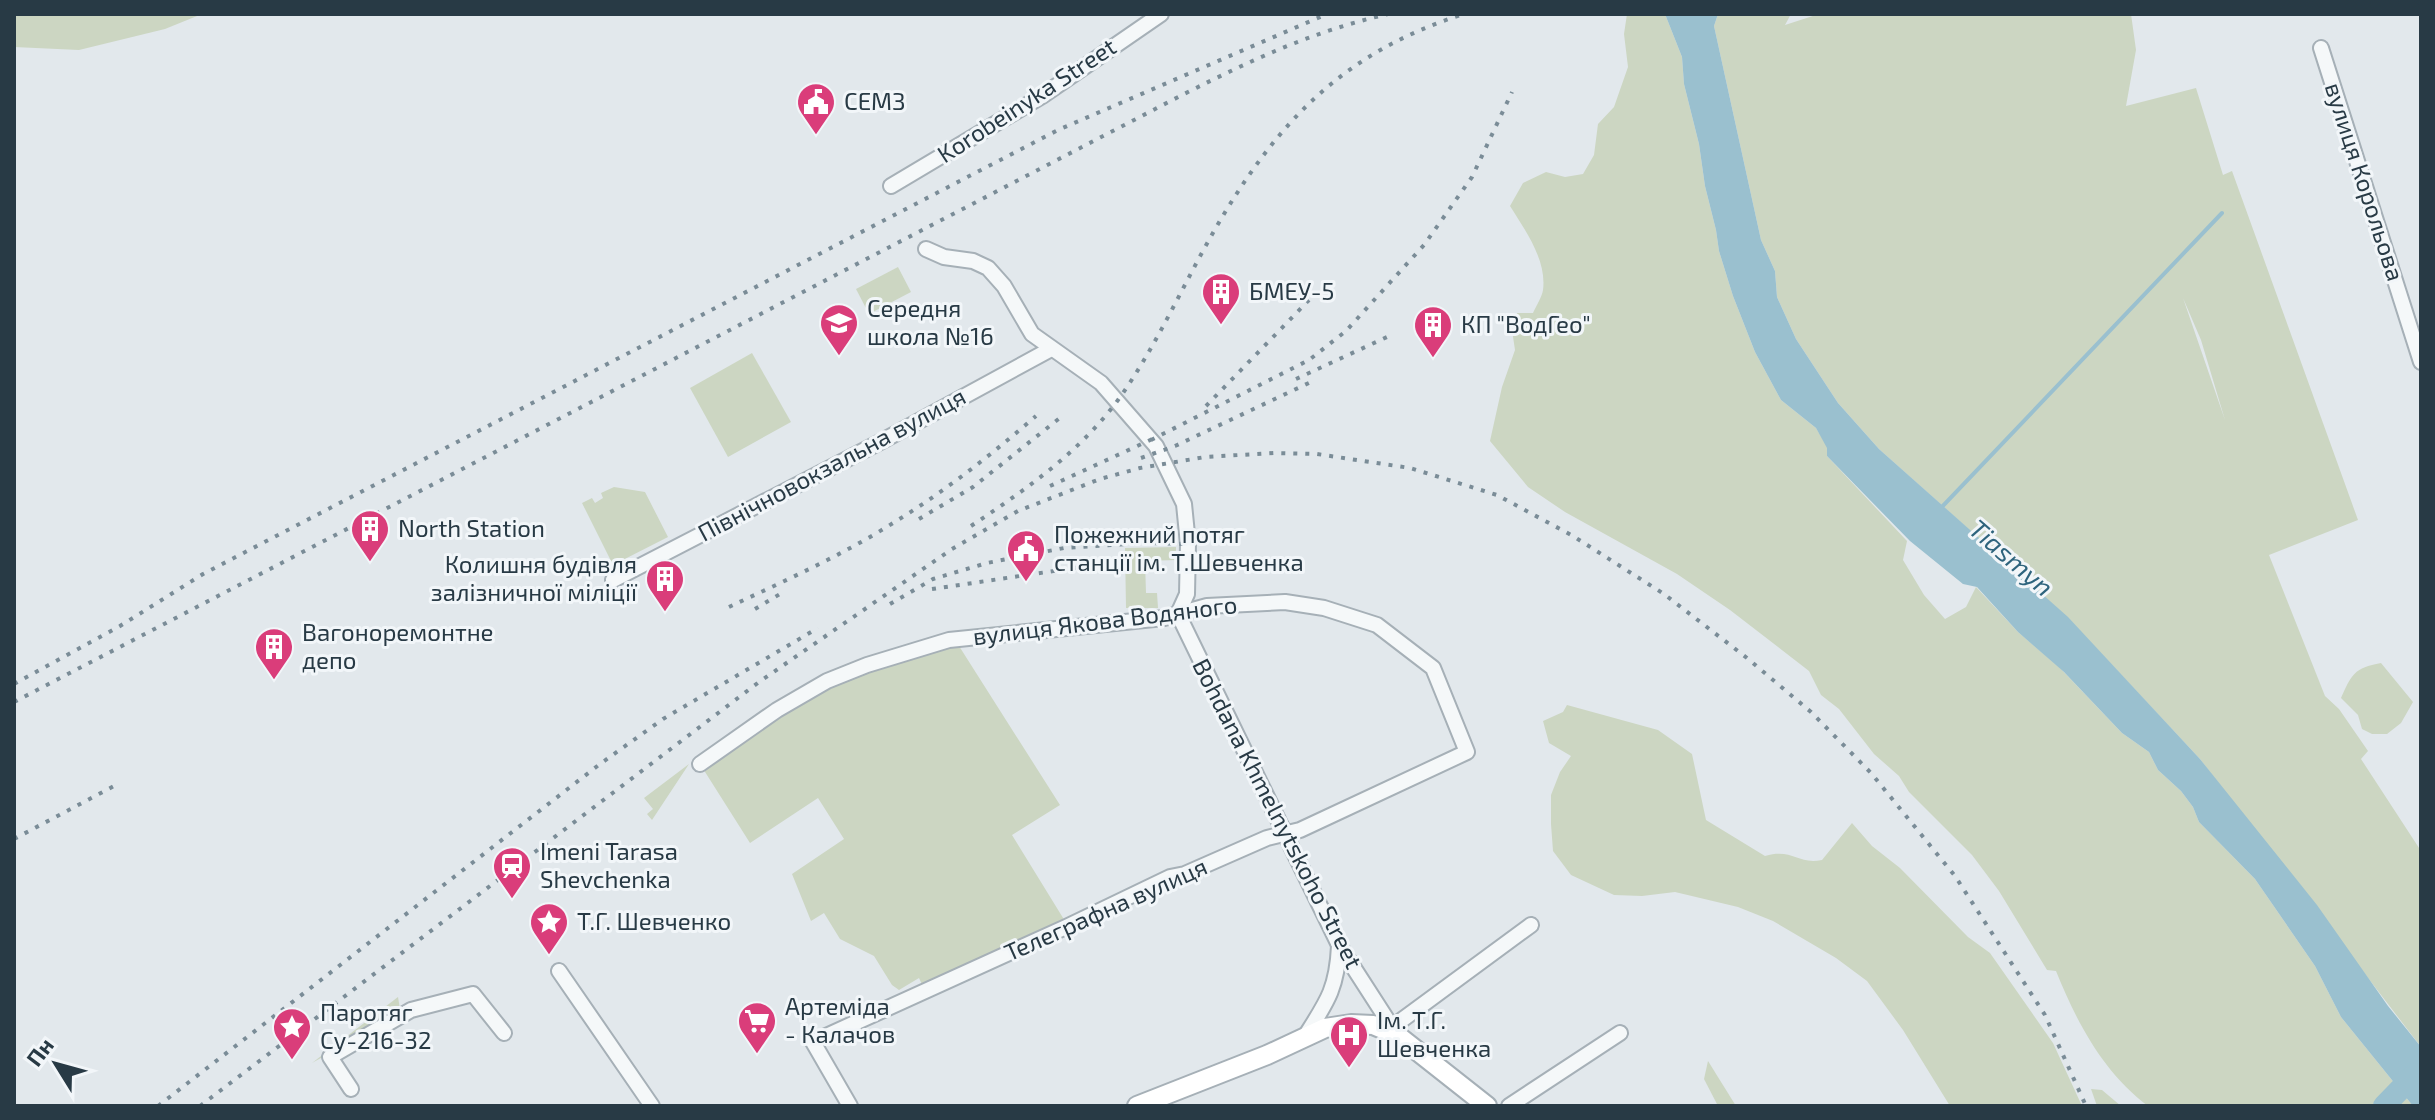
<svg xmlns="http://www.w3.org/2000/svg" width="2435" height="1120" viewBox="0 0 2435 1120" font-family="'Exo 2',sans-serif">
<rect width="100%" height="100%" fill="#e2e8ec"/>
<!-- green -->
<g fill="#ccd6c2" fill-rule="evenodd">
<polygon points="14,14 202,14 165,29 79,50 14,47"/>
<path d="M1627,14H1665L1682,57L1684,84L1699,144L1705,186L1716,230L1719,251L1733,296L1755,352L1781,400L1816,428L1828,448L1827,456L1907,541L1903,560L1924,595L1945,619L1966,607L1976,587L2018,632L2060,668L2122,733L2149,752L2158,770L2181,791L2193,807L2199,822L2255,879L2315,966L2341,1017L2413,1106H2148C2103,1072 2077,1023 2056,971L2047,970L1999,891L1972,855L1909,792L1899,776L1874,754L1839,709L1821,695L1809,671L1730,610L1677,574L1565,512L1528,487L1490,441L1502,387L1515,350L1512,330L1517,313H1533C1536,306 1542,297 1543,290C1547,260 1525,230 1510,206L1523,183L1546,172L1565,177L1583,174L1594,155L1598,124L1614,107L1628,67L1624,34Z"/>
<path d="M1718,14H1791L1785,25L1819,14H2131L2136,50L2126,106L2196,88L2223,175L2232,171L2358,520L2269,555L2325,696L2339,709L2368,751L2361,759L2421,851V1047L2200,759L2068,618L1879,449L1838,403L1796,339L1777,297L1775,271L1761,240L1714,26ZM2183,298L2201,340L2225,420Z"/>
<polygon points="898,267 911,292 869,314 856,289"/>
<polygon points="752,353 791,422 728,457 690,388"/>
<polygon points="614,487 645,492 668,537 613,565 582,503 592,498 595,503 603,498 601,493"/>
<polygon points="1176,547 1176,560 1145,561 1146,593 1157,593 1158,608 1126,608 1125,548"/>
<polygon points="949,640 959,646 1060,805 1012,835 1068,926 925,991 919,978 899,990 892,985 874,956 840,939 824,913 811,921 792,874 844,839 818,798 750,843 700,764 827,681"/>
<path d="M2381,663L2413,702L2401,723L2387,734H2372L2362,729L2358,715L2341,698C2352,674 2354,668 2381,663Z"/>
<path d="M1567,705L1658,730L1692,754L1706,820L1765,856C1793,848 1797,865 1822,860L1852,823L1872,846L1900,868L1968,937L1990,953L2053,1043L2082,1106H1950L1903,1030L1867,981L1836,958L1773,921L1738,907L1675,892L1642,896L1614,895L1571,875L1553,851L1551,824V795L1560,772L1571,756L1549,743L1543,721L1563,712Z"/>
<polygon points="689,764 652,820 647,814 653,809 644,798"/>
<polygon points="398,997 400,1009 381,1024 312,1063"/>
<polygon points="1708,1061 1736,1106 1718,1106 1704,1079"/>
<polygon points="2091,1089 2102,1090 2121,1106 2097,1106"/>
</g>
<!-- water -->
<polygon fill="#9ac0cf" points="1665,14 1718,14 1714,26 1761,240 1775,271 1777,297 1796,339 1838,403 1879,449 2068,617 2200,759 2317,905 2388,1006 2421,1047 2421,1106 2413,1106 2341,1017 2315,966 2255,879 2199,822 2193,807 2181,791 2158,770 2149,752 2122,733 2064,672 2018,632 1977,587 1963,584 1910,541 1827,456 1827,448 1816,428 1781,400 1755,352 1733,296 1719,251 1716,230 1705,186 1699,144 1684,84 1682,57"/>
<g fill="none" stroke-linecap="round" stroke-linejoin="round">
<!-- stream -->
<polyline stroke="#9ac0cf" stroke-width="4" points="1940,509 2222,213"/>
<!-- river -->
<polyline stroke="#9ac0cf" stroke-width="22" points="2384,1106 2415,1074"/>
<!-- minor casing -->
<g stroke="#a6b0b7" stroke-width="18">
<g id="minor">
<polyline points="2321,48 2421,362"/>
<polyline points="891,186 1042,96 1161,14"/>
<polyline points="926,249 944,257 973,261 988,268 1004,286 1032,334 1101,383 1156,446 1184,504 1188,544 1187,594 1178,614 1339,945 1397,1035"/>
<polyline points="613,580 884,440 1051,349"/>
<polyline points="700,764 777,710 827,681 867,665 949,640 1164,618 1207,606 1285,602 1324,608 1377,625 1433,668 1467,752 1300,830 1267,838 1185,874 1170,877 1066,927 813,1042 850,1106"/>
<polyline points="559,971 652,1106"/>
<polyline points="1391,1028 1531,925"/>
<path d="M1304,1038C1327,1002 1337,989 1339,946"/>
<polyline points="351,1089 330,1057 411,1010 473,994 504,1033"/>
<polyline points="1509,1106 1620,1033"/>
</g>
</g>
<!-- secondary casing -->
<g stroke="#a6b0b7" stroke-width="22">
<polyline id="secondary" points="1137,1106 1267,1055 1325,1028 1351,1024 1373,1025 1397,1035 1487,1106"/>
</g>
<!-- minor -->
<use href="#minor" stroke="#f5f8f9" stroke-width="14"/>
<!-- secondary -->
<use href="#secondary" stroke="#fff" stroke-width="18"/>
<!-- rail -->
<g stroke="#7a8c97" stroke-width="4" stroke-dasharray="4 8" stroke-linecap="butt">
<polyline points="1296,379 1387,337"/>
<polyline points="1206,406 1309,300"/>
<polyline points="1151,440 1309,360 1346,331 1424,245 1472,177 1512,92"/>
<polyline points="1141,458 1175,446 1313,381"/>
<polyline points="1050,486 1159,436"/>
<polyline points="919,519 973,487 1061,417"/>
<path d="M971,526C1025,490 1079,453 1118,400C1156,347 1182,287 1214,231C1276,123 1343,52 1464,14"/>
<polyline points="932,589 1101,564"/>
<polyline points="890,604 933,579 987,563 1064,548 1144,543 1188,544"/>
<path d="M729,607C784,581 841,556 893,523C944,492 991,455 1036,416"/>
<polyline points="755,609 785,591"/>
<polyline points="14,684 120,626 203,574 1058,130 1327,14"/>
<path d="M14,702L1184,94C1254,59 1311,32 1388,14"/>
<polyline points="14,839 114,786"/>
<polyline points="158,1106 600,764 663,719 818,628"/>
<polyline points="200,1106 759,682 952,549 1018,511 1100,479 1140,468 1205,457 1274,453 1317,454 1410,468 1497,495 1573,536 1664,594 1747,658 1811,712 1871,773 1955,876 2045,1015 2086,1106"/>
</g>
</g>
<!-- icons -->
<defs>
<g id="civic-pin" transform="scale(2)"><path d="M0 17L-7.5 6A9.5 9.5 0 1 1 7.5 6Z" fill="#da3d7a" stroke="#f2f6f9"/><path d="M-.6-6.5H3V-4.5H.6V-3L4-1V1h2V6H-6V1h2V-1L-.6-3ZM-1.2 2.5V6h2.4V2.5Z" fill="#fff"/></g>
<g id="building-pin" transform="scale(2)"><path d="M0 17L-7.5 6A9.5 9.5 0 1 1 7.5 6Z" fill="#da3d7a" stroke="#f2f6f9"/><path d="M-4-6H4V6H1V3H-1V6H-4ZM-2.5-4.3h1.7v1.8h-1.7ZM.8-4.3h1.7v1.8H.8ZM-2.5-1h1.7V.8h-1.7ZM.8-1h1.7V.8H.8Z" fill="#fff"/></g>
<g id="school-pin" transform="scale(2)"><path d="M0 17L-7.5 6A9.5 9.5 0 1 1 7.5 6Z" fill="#da3d7a" stroke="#f2f6f9"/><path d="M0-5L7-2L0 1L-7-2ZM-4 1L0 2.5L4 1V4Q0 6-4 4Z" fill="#fff"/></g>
<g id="station-pin" transform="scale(2)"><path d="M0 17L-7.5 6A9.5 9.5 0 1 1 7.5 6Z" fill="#da3d7a" stroke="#f2f6f9"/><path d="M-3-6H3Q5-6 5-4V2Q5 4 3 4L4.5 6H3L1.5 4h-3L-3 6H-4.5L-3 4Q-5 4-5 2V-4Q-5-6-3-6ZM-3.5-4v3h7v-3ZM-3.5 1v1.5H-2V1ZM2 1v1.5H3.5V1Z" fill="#fff"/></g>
<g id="sight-pin" transform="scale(2)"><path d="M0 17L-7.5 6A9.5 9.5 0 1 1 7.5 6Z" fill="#da3d7a" stroke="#f2f6f9"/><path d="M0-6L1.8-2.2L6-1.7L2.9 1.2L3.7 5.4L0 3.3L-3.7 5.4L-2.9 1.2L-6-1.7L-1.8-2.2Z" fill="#fff"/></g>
<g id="supermarket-pin" transform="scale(2)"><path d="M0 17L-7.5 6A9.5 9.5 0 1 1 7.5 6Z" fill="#da3d7a" stroke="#f2f6f9"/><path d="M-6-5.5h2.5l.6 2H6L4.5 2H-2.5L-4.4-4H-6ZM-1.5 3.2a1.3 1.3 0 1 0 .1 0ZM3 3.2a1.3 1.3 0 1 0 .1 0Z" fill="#fff"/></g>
<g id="hospital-pin" transform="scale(2)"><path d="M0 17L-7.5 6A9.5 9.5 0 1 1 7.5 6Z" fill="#da3d7a" stroke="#f2f6f9"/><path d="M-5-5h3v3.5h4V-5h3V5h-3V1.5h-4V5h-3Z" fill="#fff"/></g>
</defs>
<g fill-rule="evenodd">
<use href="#civic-pin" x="816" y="102"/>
<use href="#building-pin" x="1221" y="292"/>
<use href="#school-pin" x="839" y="323"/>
<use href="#building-pin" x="1433" y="325"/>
<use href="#building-pin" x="370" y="529"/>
<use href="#civic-pin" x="1026" y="549"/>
<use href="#building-pin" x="665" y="579"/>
<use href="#building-pin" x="274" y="647"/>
<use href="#station-pin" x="512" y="866"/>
<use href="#sight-pin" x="549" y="922"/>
<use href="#supermarket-pin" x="757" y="1021"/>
<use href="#sight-pin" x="292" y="1027"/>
<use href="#hospital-pin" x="1349" y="1035"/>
</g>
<g text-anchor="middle" stroke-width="6" stroke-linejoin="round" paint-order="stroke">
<!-- street labels -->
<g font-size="24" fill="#283a45" stroke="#f2f6f9">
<text transform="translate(1027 101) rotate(-33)" y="8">Korobeinyka Street</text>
<text transform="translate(2364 182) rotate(72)" y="8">вулиця Корольова</text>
<text transform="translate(832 465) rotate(-28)" y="8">Північновокзальна вулиця</text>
<text transform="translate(1105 621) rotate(-7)" y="8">вулиця Якова Водяного</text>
<text transform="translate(1277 814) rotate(63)" y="8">Bohdana Khmelnytskoho Street</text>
<text transform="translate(1106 910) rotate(-24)" y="8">Телеграфна вулиця</text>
</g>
<!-- poi labels -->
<g font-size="24" fill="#283a45" stroke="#f2f6f9" text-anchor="start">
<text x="844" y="110">СЕМЗ</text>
<text x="1249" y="300">БМЕУ-5</text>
<text x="867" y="317">Середня<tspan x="867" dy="28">школа №16</tspan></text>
<text x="1461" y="333">КП "ВодГео"</text>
<text x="398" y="537">North Station</text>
<text x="1054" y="543">Пожежний потяг<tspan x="1054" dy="28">станції ім. Т.Шевченка</tspan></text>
<text x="637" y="573" text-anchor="end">Колишня будівля<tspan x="637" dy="28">залізничної міліції</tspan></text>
<text x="302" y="641">Вагоноремонтне<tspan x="302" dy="28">депо</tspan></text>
<text x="540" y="860">Imeni Tarasa<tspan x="540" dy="28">Shevchenka</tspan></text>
<text x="577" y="930">Т.Г. Шевченко</text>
<text x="785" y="1015">Артеміда<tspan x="785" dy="28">- Калачов</tspan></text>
<text x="320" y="1021">Паротяг<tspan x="320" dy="28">Су-216-32</tspan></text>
<text x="1377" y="1029">Ім. Т.Г.<tspan x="1377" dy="28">Шевченка</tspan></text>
</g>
<!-- water labels -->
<g font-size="26" font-style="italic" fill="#2e647d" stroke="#f2f6f9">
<text transform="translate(2011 558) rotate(41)" y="9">Tiasmyn</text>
</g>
</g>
<!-- border -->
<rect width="2435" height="1120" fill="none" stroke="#283a45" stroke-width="32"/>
<!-- north arrow -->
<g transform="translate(56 1064) rotate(307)" stroke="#f2f6f9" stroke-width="6" paint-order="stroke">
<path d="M0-6L14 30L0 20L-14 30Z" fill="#283a45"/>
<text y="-12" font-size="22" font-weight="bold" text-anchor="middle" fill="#283a45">Пн</text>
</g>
</svg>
